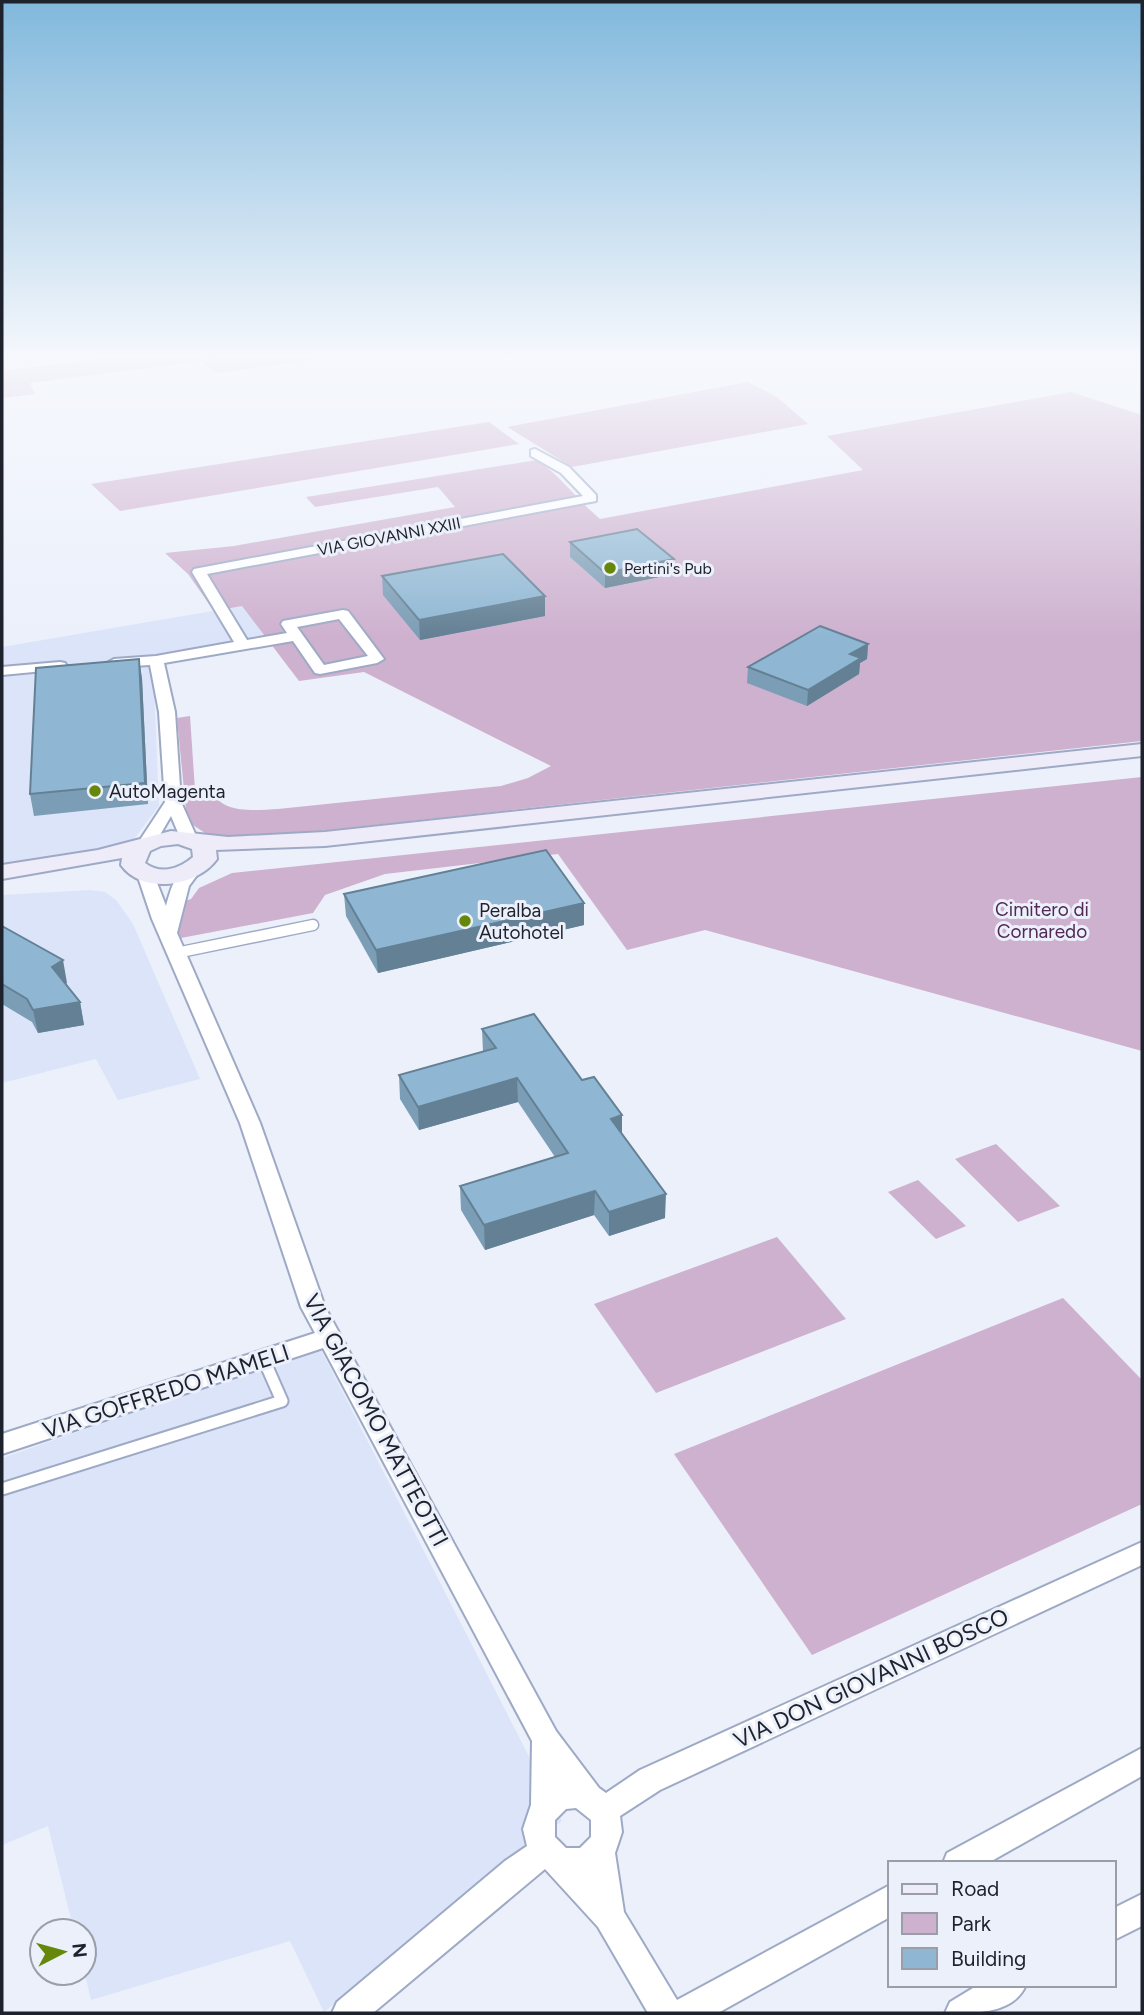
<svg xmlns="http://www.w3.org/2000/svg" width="1144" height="2015" viewBox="0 0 1144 2015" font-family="Figtree,sans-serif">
<rect width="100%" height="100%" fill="#ebf0fb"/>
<!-- built -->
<g fill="#dbe4f9">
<polygon points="242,606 271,644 153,662 159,806 134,839 124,846 94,854 2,866 2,647"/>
<polygon points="90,890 105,892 116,900 133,924 200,1079 118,1100 96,1059 2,1083 2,895"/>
<polygon points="320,1348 562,1821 324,2012 290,1941 91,2000 84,1970 84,1931 74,1931 48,1826 2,1845 2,1458"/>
</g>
<!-- green -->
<g fill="#ceb1cf">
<polygon points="129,355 197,355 204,361 213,359 210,355 348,355 215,373 203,361 30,383 35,394 2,398 2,371"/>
<polygon points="748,382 777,397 808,424 572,467 507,427"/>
<path d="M1071,392L1142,415V741L246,839L211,837L187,821L177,718L190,716L195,790L211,789C221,815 255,810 278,809L501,786L528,778L551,766L364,672L299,681L242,606L214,611L188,574L165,553L234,546L455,507L438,487L315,507L306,497L537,460C561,476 577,500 600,519L863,470L827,436Z"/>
<polygon points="489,422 519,444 120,511 91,484"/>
<polygon points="1142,777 1142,1051 705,930 627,950 558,854 385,874 325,895 313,913 181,938 178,931 181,902 191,899 199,888 232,873"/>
<polygon points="996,1144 1060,1206 1018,1222 955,1159"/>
<polygon points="918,1180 966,1226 936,1239 888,1192"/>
<polygon points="777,1237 846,1319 656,1393 594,1304"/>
<polygon points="1063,1298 1142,1380 1142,1504 812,1655 674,1454"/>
</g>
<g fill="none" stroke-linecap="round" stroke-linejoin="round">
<!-- lane-far1 casing -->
<g stroke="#9eaac5" stroke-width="13">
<polyline id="lane-far1" points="176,953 313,925"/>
</g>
<!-- lane casing -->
<g stroke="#9eaac5" stroke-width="15">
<polyline id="lane" points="2,1489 282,1401 264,1360"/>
</g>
<!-- street casing -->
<g stroke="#9eaac5" stroke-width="4">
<g id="street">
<path d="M535,449L569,467L596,495V501L207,574L247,640L287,633L281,624L283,621L343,610L348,611L384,659L377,663L320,674L315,673L293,641L164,663L175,712L181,802L197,838L188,843L182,842L171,816L153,847H141L138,843L165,802L159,712L150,665L114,667L107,663L114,659L156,656L234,642L192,572L194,569L583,496L561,473L531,456V450ZM339,619L368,656L324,665L297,627Z"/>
<polygon points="60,662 65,663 67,666 65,669 2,675 2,667"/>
<path d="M191,866L200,871L189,886L177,933L260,1123L325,1307L556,1731L599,1788L606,1793L640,1770L1142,1542V1565L660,1790L620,1816L622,1832L615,1853L624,1912L677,2000L890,1885V1917L718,2013H648L598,1927L545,1869L373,2013H332L337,2002L505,1861L527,1846L523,1829L531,1805L532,1741L323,1348L2,1454V1434L315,1333L301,1307L240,1123L152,919L137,874L146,869L152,870L166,906C170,892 175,870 191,866ZM576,1808L591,1820V1837L580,1848H566L555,1837V1820L566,1809Z"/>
<polygon points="1142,1748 1142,1776 988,1863 943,1863 947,1853"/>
<polygon points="1142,1894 1142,1926 1114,1940 1114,1908"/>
<path d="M978,1985H1026C1013,2015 974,2013 945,2013L950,2002Z"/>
</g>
</g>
<!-- secondary casing -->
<g stroke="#9eaac5" stroke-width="4">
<path id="secondary" d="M1142,744V756L325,846L216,850L217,859C197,887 142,895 121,865L122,858L2,879V865L98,850L171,831L228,837L325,832ZM178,844L192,849L193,857C179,869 161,875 145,863L150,851L161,846Z"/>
</g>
<!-- lane-far1 -->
<use href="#lane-far1" stroke="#fff" stroke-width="10"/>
<!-- lane -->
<use href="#lane" stroke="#fff" stroke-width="11"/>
<!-- street -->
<use href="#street" fill="#fff" fill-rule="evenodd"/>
<!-- secondary -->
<use href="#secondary" fill="#efecfa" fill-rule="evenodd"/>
</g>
<!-- wall -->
<g fill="#7b9db5">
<polygon points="570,542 674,574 605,588 570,557"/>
<polygon points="382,576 545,596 545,616 420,640 383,595"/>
<polygon points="868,644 867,659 860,663 859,674 807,706 747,683 748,667"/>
<polygon points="139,659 142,679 148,804 34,816 30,794"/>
<polygon points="344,894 584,903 584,925 378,973 346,916"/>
<polygon points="2,926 67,983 65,984 80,1002 84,1025 38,1033 32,1022 2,1004"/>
<polygon points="482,1029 582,1080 622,1115 622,1133 665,1218 609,1236 594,1215 485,1250 461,1210 460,1186 555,1157 518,1102 419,1130 400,1099 399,1075 483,1052"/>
</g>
<!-- shaded-wall -->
<g fill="#648094">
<polygon points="674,559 674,574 605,588 605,573"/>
<polygon points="545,596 545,616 420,640 419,620"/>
<polygon points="868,644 867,659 860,663 859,674 807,706 808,690 850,654"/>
<polygon points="139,659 142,679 148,804 145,783"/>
<polygon points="584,903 584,925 378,973 376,950"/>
<polygon points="63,960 67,983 56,990 52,967"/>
<polygon points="80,1002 84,1025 38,1033 33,1010"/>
<polygon points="517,1078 518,1102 419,1130 418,1107"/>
<polygon points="622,1115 622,1139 611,1119"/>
<polygon points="595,1191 594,1215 485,1250 484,1225"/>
<polygon points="666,1194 665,1218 609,1236 609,1212"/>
</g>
<!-- building -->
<g fill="#8fb7d3" stroke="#648094" stroke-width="2">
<polygon points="637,529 674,559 605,573 570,542"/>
<polygon points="503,554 545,596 419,620 382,576"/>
<polygon points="820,626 868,644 850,654 861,658 808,690 748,667"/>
<polygon points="139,659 145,783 30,794 36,668"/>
<polygon points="546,850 584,903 376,950 344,894"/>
<polygon points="2,926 63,960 52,967 80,1002 33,1010 27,999 2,984"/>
<polygon points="534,1014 582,1080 594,1077 622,1115 611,1119 666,1194 609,1212 595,1191 484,1225 460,1186 568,1153 517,1078 418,1107 399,1075 496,1048 482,1029"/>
</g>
<!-- sky -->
<linearGradient id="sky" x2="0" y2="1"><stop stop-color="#81b8dc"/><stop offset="0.56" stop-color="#f6f8fd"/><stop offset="1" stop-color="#f6f8fd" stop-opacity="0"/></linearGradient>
<rect width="1144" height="637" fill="url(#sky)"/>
<!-- markers -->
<g fill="#65880b" stroke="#ebf0fb" stroke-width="2.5">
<circle cx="610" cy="568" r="7"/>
<circle cx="95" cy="791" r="7"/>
<circle cx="465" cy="921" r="7"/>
</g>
<g text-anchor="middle" stroke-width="6" stroke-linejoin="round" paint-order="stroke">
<!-- far-street labels -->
<g font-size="16" fill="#1e222c" stroke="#ebf0fb">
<text transform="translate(389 536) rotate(-11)" y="6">VIA GIOVANNI XXIII</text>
</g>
<!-- far-poi labels -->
<g font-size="16" fill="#1e222c" stroke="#ebf0fb" text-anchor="start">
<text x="624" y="574">Pertini's Pub</text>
</g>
<!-- poi labels -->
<g font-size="19" fill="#1e222c" stroke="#ebf0fb" text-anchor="start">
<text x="109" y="798">AutoMagenta</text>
<text x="479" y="917">Peralba<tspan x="479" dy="22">Autohotel</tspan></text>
</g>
<!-- park labels -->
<g font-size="19" fill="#522955" stroke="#ebf0fb">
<text x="1042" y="916">Cimitero di<tspan x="1042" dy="22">Cornaredo</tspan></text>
</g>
<!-- near-street labels -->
<g font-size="23" fill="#1e222c" stroke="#ebf0fb">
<text transform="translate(166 1391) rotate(-18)" y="8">VIA GOFFREDO MAMELI</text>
<text transform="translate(376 1420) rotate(62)" y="8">VIA GIACOMO MATTEOTTI</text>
<text transform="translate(871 1678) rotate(-25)" y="8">VIA DON GIOVANNI BOSCO</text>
</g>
</g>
<!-- border -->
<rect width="1144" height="2015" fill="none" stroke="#1e222c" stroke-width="7"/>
<!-- legend -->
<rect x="888" y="1861" width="228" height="126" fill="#ebf0fb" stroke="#999ea8" stroke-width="2"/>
<rect x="902" y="1884" width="35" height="10" fill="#efecfa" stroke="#999ea8" stroke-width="2"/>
<text x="951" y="1896" font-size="21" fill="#1e222c">Road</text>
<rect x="902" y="1913" width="35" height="21" fill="#ceb1cf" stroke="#999ea8" stroke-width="2"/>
<text x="951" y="1931" font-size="21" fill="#1e222c">Park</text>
<rect x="902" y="1948" width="35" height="21" fill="#8fb7d3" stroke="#999ea8" stroke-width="2"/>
<text x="951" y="1966" font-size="21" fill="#1e222c">Building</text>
<!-- north arrow -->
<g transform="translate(63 1952) rotate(84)"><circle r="33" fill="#ebf0fb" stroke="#999ea8" stroke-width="2"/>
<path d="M0-5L12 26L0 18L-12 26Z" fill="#65880b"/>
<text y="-10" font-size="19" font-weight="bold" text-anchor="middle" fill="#1e222c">N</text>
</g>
</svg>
